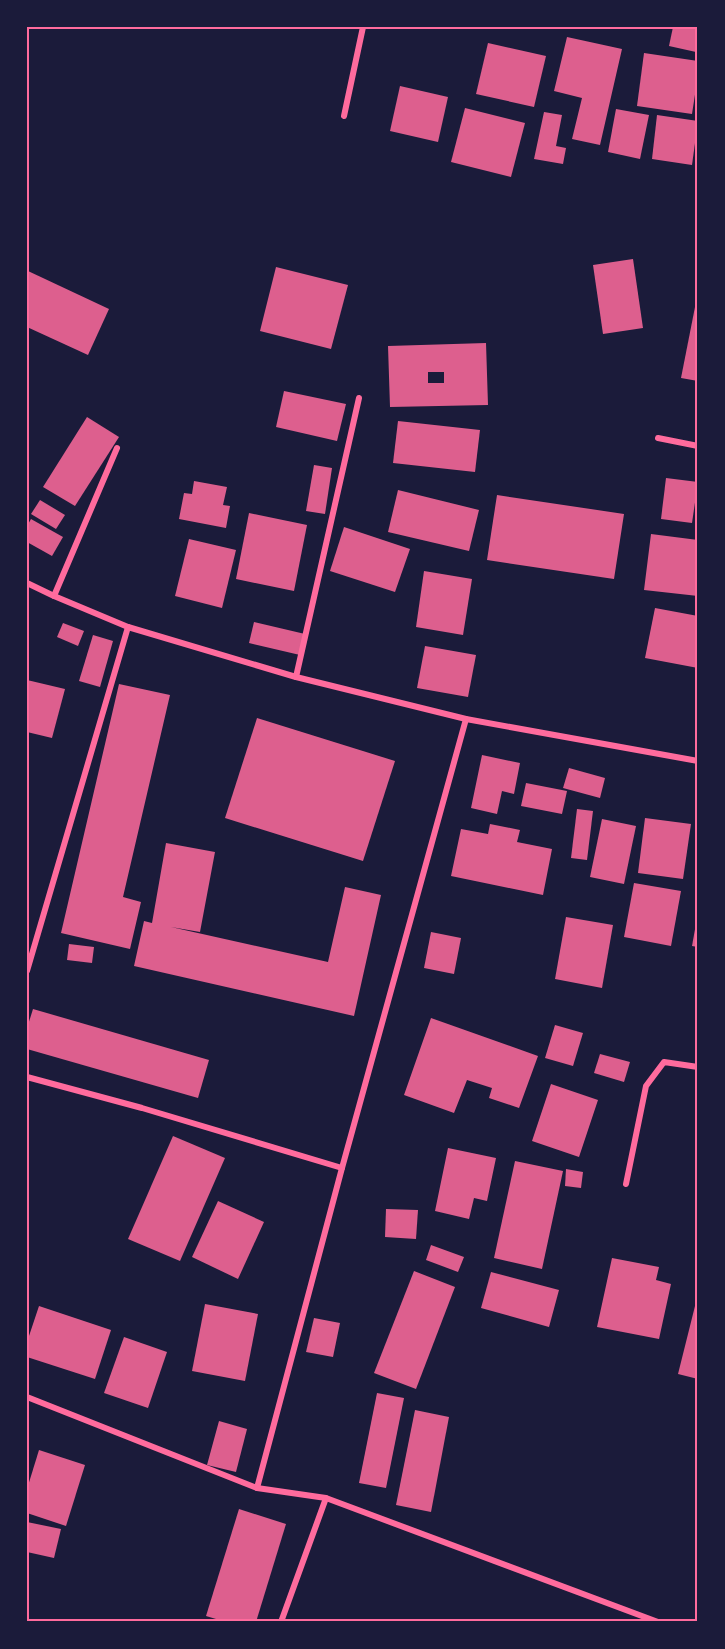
<svg xmlns="http://www.w3.org/2000/svg" width="725" height="1649" viewBox="0 0 725 1649" font-family="Georgia,serif">
<rect width="100%" height="100%" fill="#1b1b3a"/>
<!-- building -->
<g fill="#dd5f8e" fill-rule="evenodd">
<polygon points="673,27 698,27 696,52 669,46"/>
<polygon points="567,37 622,49 600,145 572,139 582,98 554,91"/>
<polygon points="488,43 546,56 534,107 476,94"/>
<polygon points="644,53 698,61 698,75 692,114 637,106"/>
<polygon points="400,86 448,97 438,142 390,131"/>
<polygon points="465,108 525,123 511,177 451,162"/>
<polygon points="616,109 649,115 640,159 608,152"/>
<polygon points="544,112 562,115 556,146 566,148 563,164 534,159"/>
<polygon points="657,115 698,121 692,165 652,159"/>
<polygon points="633,259 643,328 603,334 593,265"/>
<polygon points="276,267 348,285 331,349 260,331"/>
<polygon points="28,271 109,309 88,355 27,327"/>
<polygon points="695,307 698,308 698,381 681,378"/>
<path d="M486,343L488,405L390,407L388,346ZM428,372H444V383H428Z"/>
<polygon points="284,391 346,404 337,441 276,427"/>
<polygon points="87,417 119,437 75,506 43,487"/>
<polygon points="398,421 480,430 475,472 393,463"/>
<polygon points="314,465 332,468 325,514 306,511"/>
<polygon points="666,478 698,482 692,523 661,519"/>
<polygon points="194,481 227,487 223,505 230,506 226,528 179,519 184,493 192,494"/>
<polygon points="398,490 479,510 469,551 388,532"/>
<polygon points="497,495 624,514 614,579 487,560"/>
<polygon points="40,500 65,515 56,529 31,514"/>
<polygon points="249,513 307,525 294,591 236,579"/>
<polygon points="31,519 63,537 52,556 27,542 27,526"/>
<polygon points="344,527 410,549 395,592 330,571"/>
<polygon points="651,534 698,540 698,596 644,590"/>
<polygon points="189,539 236,550 222,608 175,596"/>
<polygon points="424,571 472,579 463,635 416,627"/>
<polygon points="655,608 698,616 698,668 645,658"/>
<polygon points="254,622 305,634 300,655 249,643"/>
<polygon points="63,623 84,631 78,646 57,637"/>
<polygon points="93,635 113,641 100,687 79,681"/>
<polygon points="425,646 476,655 468,697 417,688"/>
<polygon points="27,680 65,689 52,738 27,732"/>
<polygon points="119,684 170,695 123,897 141,902 130,949 61,933"/>
<polygon points="257,718 395,761 363,861 225,818"/>
<polygon points="482,755 520,763 514,794 502,791 497,814 471,808"/>
<polygon points="569,768 605,778 600,798 563,788"/>
<polygon points="526,783 567,791 562,814 521,806"/>
<polygon points="577,809 593,811 587,860 571,858"/>
<polygon points="645,818 691,824 683,879 638,873"/>
<polygon points="602,819 636,826 624,884 590,877"/>
<polygon points="490,824 520,830 517,842 552,849 543,895 451,876 461,829 488,834"/>
<polygon points="166,843 215,852 200,932 171,927 328,962 345,887 381,895 354,1016 134,966 144,921 152,923"/>
<polygon points="634,883 681,891 671,946 624,937"/>
<polygon points="566,917 613,925 602,988 555,979"/>
<polygon points="697,918 698,919 698,947 692,946"/>
<polygon points="431,932 461,938 454,974 424,968"/>
<polygon points="69,944 94,947 92,963 67,960"/>
<polygon points="33,1009 209,1060 198,1098 27,1049 27,1028"/>
<polygon points="431,1018 538,1056 519,1108 489,1098 492,1088 467,1080 454,1113 404,1095"/>
<polygon points="555,1025 583,1033 573,1066 545,1058"/>
<polygon points="600,1054 630,1062 624,1082 594,1073"/>
<polygon points="551,1084 598,1100 579,1157 532,1141"/>
<polygon points="173,1136 225,1158 180,1261 128,1239"/>
<polygon points="448,1148 496,1158 487,1201 474,1198 469,1219 435,1211"/>
<polygon points="515,1161 563,1171 542,1269 494,1258"/>
<polygon points="566,1169 583,1172 581,1188 565,1186"/>
<polygon points="218,1201 264,1222 238,1279 192,1257"/>
<polygon points="386,1209 418,1210 416,1239 385,1237"/>
<polygon points="431,1245 464,1257 458,1272 426,1260"/>
<polygon points="612,1258 659,1267 656,1280 671,1284 659,1339 597,1327"/>
<polygon points="414,1271 455,1287 416,1389 374,1373"/>
<polygon points="491,1272 559,1290 549,1327 481,1308"/>
<polygon points="697,1298 698,1299 698,1379 678,1374"/>
<polygon points="205,1304 258,1314 245,1381 192,1371"/>
<polygon points="39,1306 111,1330 95,1379 27,1357 27,1342"/>
<polygon points="314,1318 340,1323 333,1357 306,1352"/>
<polygon points="124,1337 167,1352 148,1408 104,1393"/>
<polygon points="377,1393 404,1398 386,1488 359,1483"/>
<polygon points="415,1410 449,1417 431,1512 396,1505"/>
<polygon points="219,1421 247,1429 236,1472 207,1465"/>
<polygon points="39,1450 85,1465 66,1526 27,1513 27,1489"/>
<polygon points="239,1509 286,1524 256,1622 226,1622 206,1616"/>
<polygon points="27,1522 61,1529 54,1558 27,1552"/>
</g>
<g fill="none" stroke-linecap="round" stroke-linejoin="round">
<!-- minor -->
<g stroke="#ff6b9d" stroke-width="6">
<polyline points="344,116 363,27"/>
<polyline points="658,438 698,446"/>
<polyline points="27,583 54,596 128,627 296,677 466,719 698,761"/>
<polyline points="54,596 117,448"/>
<polyline points="296,677 359,398"/>
<polyline points="27,971 128,627"/>
<polyline points="27,1077 142,1108 342,1168"/>
<polyline points="626,1184 646,1086 664,1062 698,1067"/>
<polyline points="27,1397 257,1488 326,1498 658,1622"/>
<polyline points="257,1488 342,1168 466,719"/>
<polyline points="281,1622 326,1498"/>
</g>
</g>
<!-- border -->
<rect width="725" height="1649" fill="none" stroke="#1b1b3a" stroke-width="57"/>
<rect x="28" y="28" width="668" height="1592" fill="none" stroke="#ff6b9d" stroke-width="2"/>
</svg>
